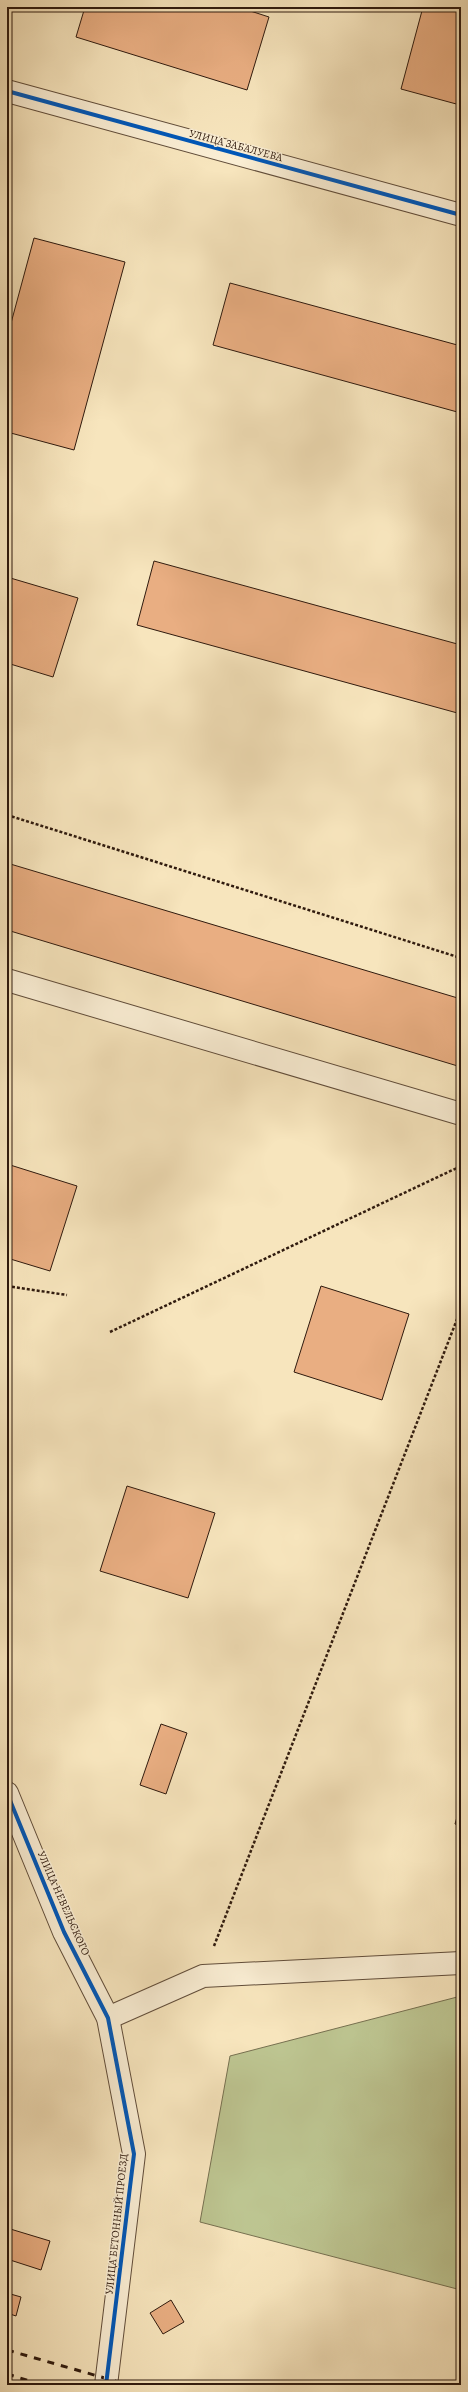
<svg xmlns="http://www.w3.org/2000/svg" width="468" height="2392" viewBox="0 0 468 2392" font-family="Alegreya,serif">
<rect width="100%" height="100%" fill="#f7e5bd"/>
<filter id="stains"><feTurbulence type="fractalNoise" baseFrequency=".005" numOctaves="4"/><feColorMatrix values="0 0 0 0 .2 0 0 0 0 .09 0 0 0 0 .02 0 0 0 .5 -.17"/></filter>
<radialGradient id="worn" r=".72"><stop offset=".6" stop-color="#630" stop-opacity="0"/><stop offset="1" stop-color="#630" stop-opacity=".3"/></radialGradient>
<!-- green -->
<polygon fill="#bdc591" stroke="#767050" points="461,1996 461,2290 200,2222 230,2056"/>
<!-- building -->
<g fill="#e9ae82" stroke="#2f1a0e">
<polygon points="85,7 238,7 269,17 247,90 76,37"/>
<polygon points="423,7 461,7 460,105 401,89"/>
<polygon points="34,238 125,262 74,450 7,432 7,338"/>
<polygon points="230,283 461,346 461,413 213,345"/>
<polygon points="154,561 461,645 461,714 137,625"/>
<polygon points="7,577 78,598 53,677 7,663"/>
<polygon points="7,863 461,999 461,1067 7,930"/>
<polygon points="7,1164 77,1186 50,1271 7,1258"/>
<polygon points="321,1286 409,1314 382,1400 294,1372"/>
<polygon points="127,1486 215,1513 188,1598 100,1571"/>
<polygon points="161,1724 187,1733 166,1794 140,1785"/>
<polygon points="461,1803 461,1826 455,1824"/>
<polygon points="7,2228 50,2241 41,2270 7,2259"/>
<polygon points="7,2293 21,2297 16,2316 7,2313"/>
<polygon points="171,2300 184,2322 163,2334 150,2313"/>
</g>
<g fill="none" stroke-linecap="round" stroke-linejoin="round">
<!-- minor casing -->
<g stroke="#614d3a" stroke-width="24">
<g id="minor">
<polyline points="7,91 461,215"/>
<polyline points="7,980 461,1114"/>
<polyline points="7,1793 64,1932 108,2018 134,2154 106,2385"/>
<polyline points="108,2018 203,1976 461,1963"/>
</g>
</g>
<!-- path -->
<g stroke="#2f1a0e" stroke-width="2.5" stroke-dasharray="3 2" stroke-linecap="butt">
<polyline points="7,815 461,958"/>
<polyline points="7,1286 67,1295"/>
<polyline points="110,1332 461,1166"/>
<polyline points="214,1946 461,1309"/>
</g>
<!-- minor -->
<use href="#minor" stroke="#faeed4" stroke-width="22"/>
<!-- rail -->
<g stroke="#2f1a0e" stroke-width="3" stroke-dasharray="7 7" stroke-linecap="butt">
<polyline points="7,2350 129,2385"/>
<polyline points="7,2374 43,2385"/>
</g>
<!-- cycleway casing -->
<g stroke="#faeed4" stroke-width="6">
<g id="cycleway">
<polyline points="7,91 461,215"/>
<polyline points="7,1793 64,1932 108,2018 134,2154 106,2385"/>
</g>
</g>
<!-- cycleway -->
<use href="#cycleway" stroke="#0057b8" stroke-width="4"/>
</g>
<g text-anchor="middle" stroke-width="3" stroke-linejoin="round" paint-order="stroke">
<!-- street labels -->
<g font-size="11" fill="#2f1a0e" stroke="#faeed4">
<text transform="translate(236 145) rotate(15)" y="4">УЛИЦА ЗАБАЛУЕВА</text>
<text transform="translate(64 1903) rotate(66)" y="4">УЛИЦА НЕВЕЛЬСКОГО</text>
<text transform="translate(116 2224) rotate(-84)" y="4">УЛИЦА БЕТОННЫЙ ПРОЕЗД</text>
</g>
</g>
<!-- margin -->
<rect width="468" height="2392" fill="none" stroke="#f7e5bd" stroke-width="24"/>
<rect x="8" y="8" width="452" height="2376" fill="none" stroke="#2f1a0e" stroke-width="2"/>
<rect x="12" y="12" width="444" height="2368" fill="none" stroke="#2f1a0e"/>
<rect width="100%" height="100%" filter="url(#stains)"/>
<rect width="100%" height="100%" fill="url(#worn)"/>
</svg>
